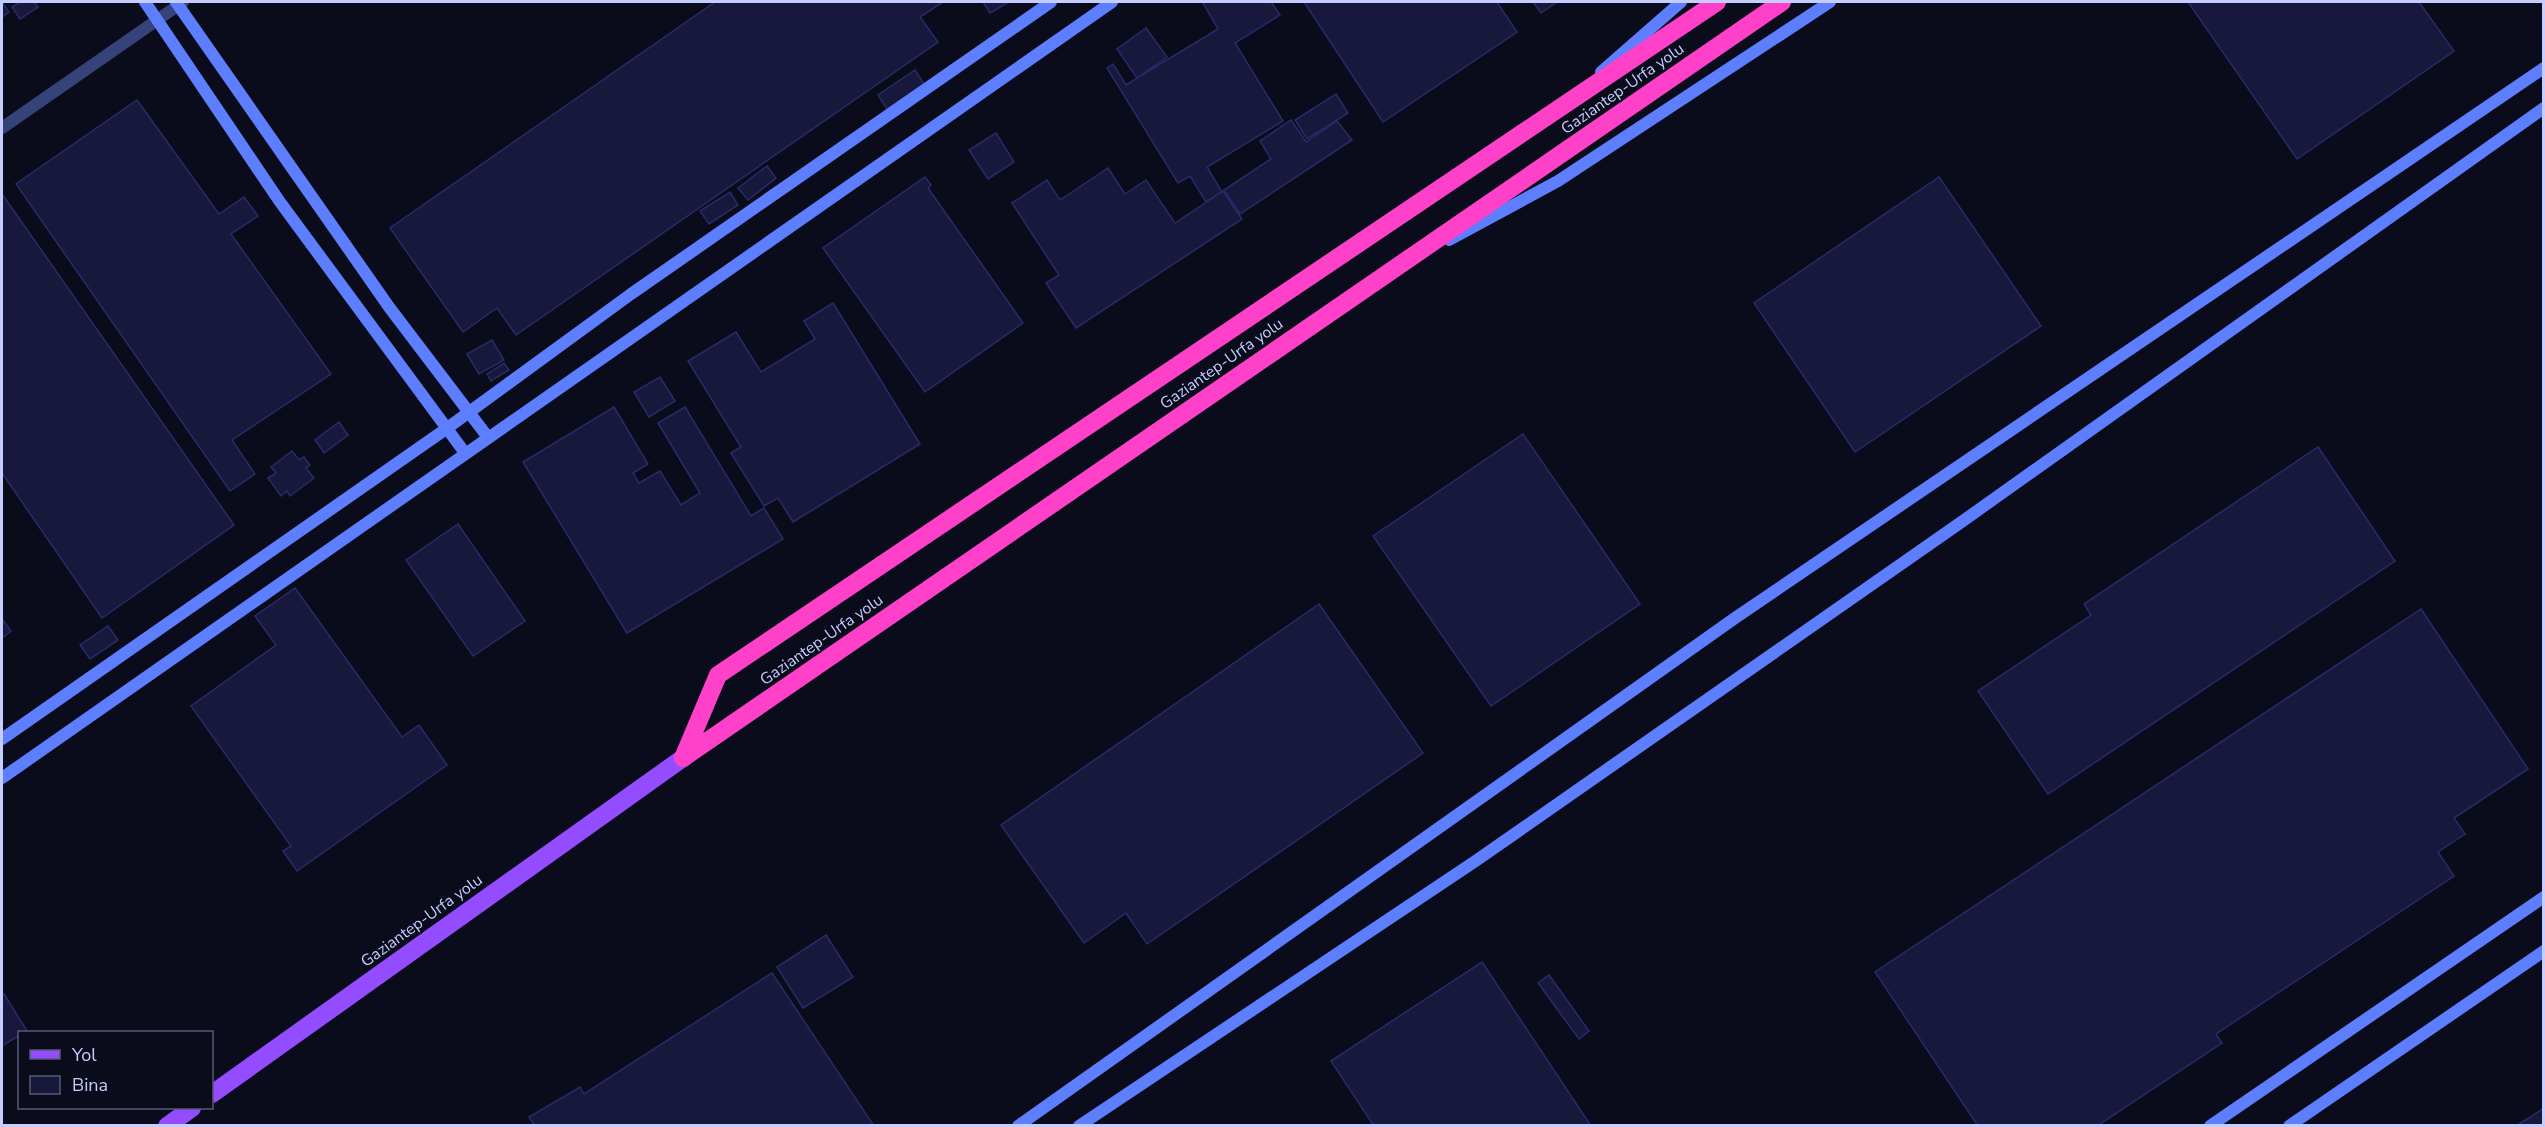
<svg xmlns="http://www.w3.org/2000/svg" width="2545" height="1127" viewBox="0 0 2545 1127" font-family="'Nunito Sans',sans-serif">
<rect width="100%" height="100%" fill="#0b0c1b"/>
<!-- building -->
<g fill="#17183c" stroke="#292b68" stroke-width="1.5">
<polygon points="2,2 9,12 2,17"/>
<polygon points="20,2 34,2 38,7 20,19 12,7"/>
<polygon points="715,2 943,2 920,17 938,42 516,335 497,308 463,332 390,228"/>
<polygon points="983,2 1009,2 990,13"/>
<polygon points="1206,2 1271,2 1280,15 1235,43 1283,121 1207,167 1222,192 1206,202 1190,176 1178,183 1107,68 1113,64 1126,85 1218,29 1203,3"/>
<polygon points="1304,2 1497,2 1517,32 1383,122"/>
<polygon points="1533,2 1557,2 1541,13"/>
<polygon points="2188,2 2419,2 2454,51 2297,159"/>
<polygon points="1146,28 1167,57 1137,78 1117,49"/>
<polygon points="915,70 924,84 887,109 878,95"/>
<polygon points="1336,94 1348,113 1307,139 1295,120"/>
<polygon points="137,100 219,214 244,197 258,216 231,234 331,374 232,440 255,474 230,491 16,184"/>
<polygon points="1291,120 1306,142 1337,121 1352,140 1240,214 1224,190 1271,159 1260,141"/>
<polygon points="996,133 1014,162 988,179 969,150"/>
<polygon points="767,166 776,178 748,200 738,188"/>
<polygon points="1108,168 1125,194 1146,180 1175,223 1223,191 1242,219 1076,328 1046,283 1059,275 1012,203 1047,180 1060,200"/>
<polygon points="925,177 931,185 928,188 1023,323 925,392 823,248"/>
<polygon points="1939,177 2041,326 1855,452 1754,303"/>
<polygon points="730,192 738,205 709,224 700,211"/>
<polygon points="2,194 234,525 102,618 2,473"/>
<polygon points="833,303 920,444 793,522 778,498 764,506 731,453 741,447 688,361 736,332 761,372 815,339 804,321"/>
<polygon points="492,340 504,360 479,374 467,354"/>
<polygon points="504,363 509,370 491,381 487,374"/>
<polygon points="660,377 675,401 649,417 634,392"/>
<polygon points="614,407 648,464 633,473 639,483 660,471 681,505 700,493 658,423 685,407 751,516 764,508 783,539 627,633 523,462"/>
<polygon points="339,422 348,435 324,453 315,440"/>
<polygon points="1523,434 1640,604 1491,706 1373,536"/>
<polygon points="2318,447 2395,561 2048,794 1978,691 2091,615 2084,604"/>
<polygon points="292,451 299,460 304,457 310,465 306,468 314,478 290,496 287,491 281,496 268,478 276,473 271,467"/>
<polygon points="458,524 525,621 473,656 406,560"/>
<polygon points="295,588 402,737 419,725 447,765 297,871 283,851 291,846 191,706 276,645 255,616"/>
<polygon points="1319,604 1423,753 1147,944 1126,913 1084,943 1001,825"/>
<polygon points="2421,609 2528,769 2454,818 2465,834 2438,852 2454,876 2216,1034 2222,1043 2097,1126 1978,1126 1875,972"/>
<polygon points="2,619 11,631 2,638"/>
<polygon points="108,626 118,640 90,659 80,645"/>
<polygon points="826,935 853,977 803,1008 777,967"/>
<polygon points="1482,962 1591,1126 1374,1126 1331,1061"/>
<polygon points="772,973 874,1126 535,1126 529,1117 580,1087 584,1094"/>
<polygon points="1549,975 1589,1031 1579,1039 1538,983"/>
<polygon points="4,994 27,1031 20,1032 20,1035 2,1046 2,996"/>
<polygon points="2544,1108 2544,1126 2516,1126"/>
</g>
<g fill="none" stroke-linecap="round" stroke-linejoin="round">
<!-- street -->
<polyline stroke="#36437a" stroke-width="12" points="2,128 183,2"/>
<!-- secondary -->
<g stroke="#5c7eff" stroke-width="12">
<polyline points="145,2 280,202 465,453"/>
<polyline points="176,2 389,307 487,436"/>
<polyline points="1601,72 1681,2"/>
<polyline points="1449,240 1558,181 1830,2"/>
<polyline points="2,739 446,429 631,294 1051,2"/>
<polyline points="2,778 1112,2"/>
<polyline points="1018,1126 1735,618 2544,68"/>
<polyline points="1079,1126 1477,860 1960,523 2544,108"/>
<polyline points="2210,1126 2544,897"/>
<polyline points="2289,1126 2544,951"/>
</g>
<!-- primary -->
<g stroke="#934cff" stroke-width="18">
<polyline points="212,1094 683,758"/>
<polyline points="167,1126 192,1108"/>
</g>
<!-- highway -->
<g stroke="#ff40c8" stroke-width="18">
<polyline points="683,758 1782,2"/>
<polyline points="683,758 718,675 1717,2"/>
</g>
</g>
<g text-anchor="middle" stroke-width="4.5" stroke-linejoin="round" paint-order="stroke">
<!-- street labels -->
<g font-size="16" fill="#c5ccff" stroke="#0b0c1b">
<text transform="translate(1622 88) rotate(-35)" y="6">Gaziantep-Urfa yolu</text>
<text transform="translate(1221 363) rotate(-35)" y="6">Gaziantep-Urfa yolu</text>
<text transform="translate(821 639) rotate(-35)" y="6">Gaziantep-Urfa yolu</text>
<text transform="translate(421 920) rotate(-36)" y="6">Gaziantep-Urfa yolu</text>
</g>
</g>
<!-- border -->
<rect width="2545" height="1127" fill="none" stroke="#c5ccff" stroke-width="6"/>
<!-- legend -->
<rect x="18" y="1031" width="195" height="78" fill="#0b0c1b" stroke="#555976" stroke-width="1.5"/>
<rect x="30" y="1050" width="30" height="9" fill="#934cff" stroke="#555976" stroke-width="1.5"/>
<text x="72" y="1061" font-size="18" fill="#c5ccff">Yol</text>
<rect x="30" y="1076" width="30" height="18" fill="#17183c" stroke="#555976" stroke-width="1.5"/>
<text x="72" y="1091" font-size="18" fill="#c5ccff">Bina</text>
</svg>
